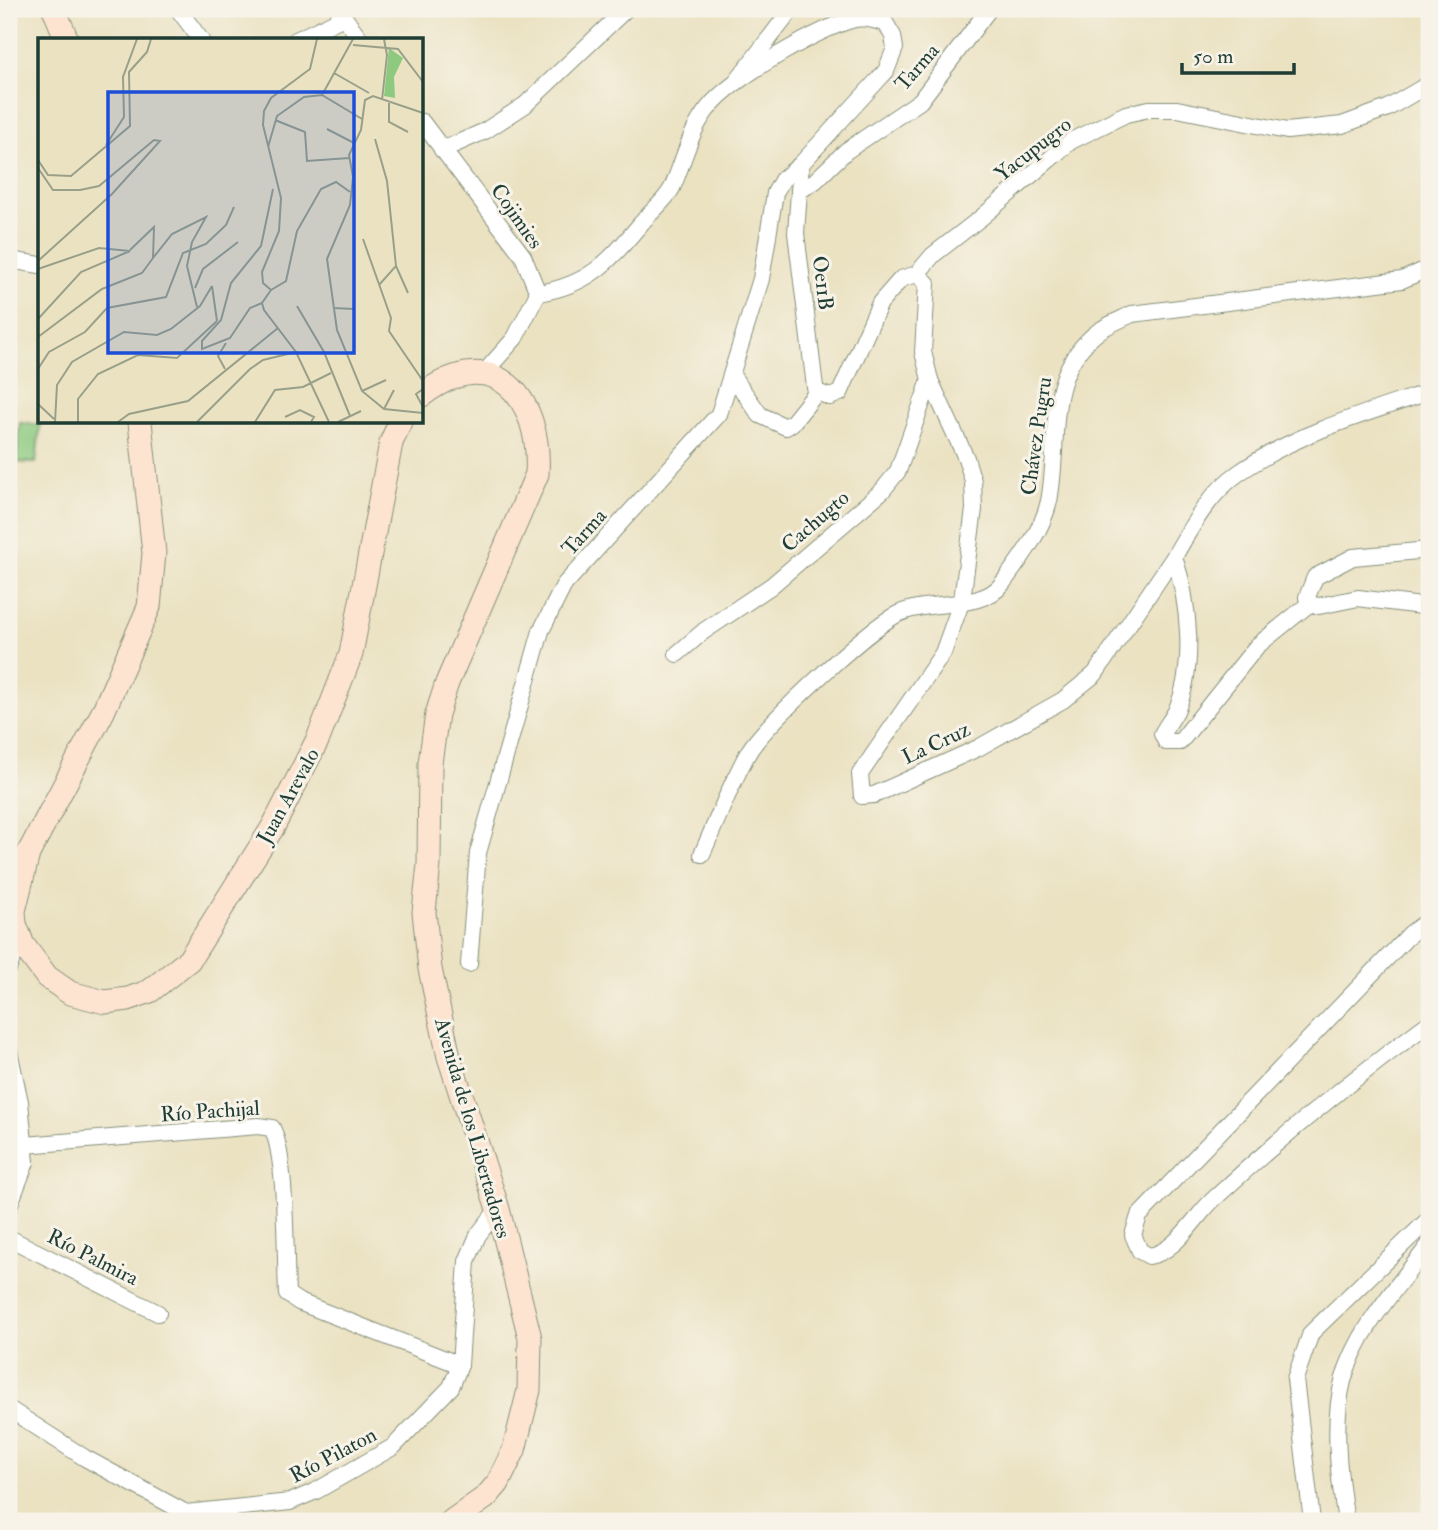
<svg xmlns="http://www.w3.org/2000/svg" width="1438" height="1530" viewBox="0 0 1438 1530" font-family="'IM FELL Double Pica',serif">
<rect width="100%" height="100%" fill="#f7f3e8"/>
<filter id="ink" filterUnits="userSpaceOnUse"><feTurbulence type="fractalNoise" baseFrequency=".0143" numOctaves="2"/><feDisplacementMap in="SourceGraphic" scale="14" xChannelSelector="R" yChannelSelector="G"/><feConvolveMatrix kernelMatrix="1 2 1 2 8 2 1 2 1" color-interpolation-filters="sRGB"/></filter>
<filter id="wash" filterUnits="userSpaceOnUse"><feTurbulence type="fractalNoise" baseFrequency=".00686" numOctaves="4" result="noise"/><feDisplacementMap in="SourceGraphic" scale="28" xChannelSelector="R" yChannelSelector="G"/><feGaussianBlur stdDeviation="1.57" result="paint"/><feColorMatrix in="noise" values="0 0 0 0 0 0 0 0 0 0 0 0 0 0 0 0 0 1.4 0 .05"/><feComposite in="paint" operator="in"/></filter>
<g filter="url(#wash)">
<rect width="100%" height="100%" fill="#ebe2c2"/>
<!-- green -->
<polygon fill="#8dca80" stroke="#56845a" stroke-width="2" points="20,423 40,425 36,463 16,462"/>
</g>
<g filter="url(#ink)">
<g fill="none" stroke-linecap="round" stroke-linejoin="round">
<!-- street casing -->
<g stroke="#85907b" stroke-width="18">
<g id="street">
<polyline points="178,9 201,40"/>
<polyline points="338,9 361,40"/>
<polyline points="296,40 344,17"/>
<polyline points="738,79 792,9"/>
<polyline points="422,122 523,256 538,293 515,338 483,374"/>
<polyline points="442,150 485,131 525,105 626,9"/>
<polyline points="801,164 796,233 815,387 817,392 830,397 840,393 880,303 901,279 917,274 933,255 982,217 1071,141 1126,114 1149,109 1177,109 1287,131 1342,125 1388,108 1429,84"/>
<polyline points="799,191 815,181 846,151 920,101 989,9"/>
<polyline points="9,260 40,265"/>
<polyline points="917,274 927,283 923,352 930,380 966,458 973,481 974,509 962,600 943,653 860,774 862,796 874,795 978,748 1063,700 1095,674 1174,557"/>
<polyline points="733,377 760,415 786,427 792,423 817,392"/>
<polyline points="1429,550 1353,557 1315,577 1307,597 1309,604 1319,606 1358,598 1429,607"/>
<path d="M1309,604L1257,646L1180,742H1166L1162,734C1166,726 1172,719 1176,711C1196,667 1189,601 1174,557C1191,527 1210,492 1240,472C1295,434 1366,413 1429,392"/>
<polyline points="677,654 704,631 771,586 882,491 898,471 930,380"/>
<path d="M702,854C717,821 730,785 748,753C763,726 865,632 894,616C924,598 981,612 1002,584C1019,561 1043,530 1049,501C1061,440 1042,374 1099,331C1109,324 1122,319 1132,314L1402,280L1429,268"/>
<path d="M1429,920L1411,933L1139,1216L1133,1235L1140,1251L1149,1256C1176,1253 1196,1214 1216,1197C1284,1134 1355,1077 1429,1023"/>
<path d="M469,964L478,853L541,631L564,585L719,414L761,279L775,193L782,180L801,164L886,71L895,48L893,36L886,24C876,20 865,17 855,19C819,28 733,78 710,106C690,129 684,161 672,188C666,200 653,210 644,220C611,259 591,285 538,293"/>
<polyline points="9,967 14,953 23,945"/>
<polyline points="9,1051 20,1102 26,1162 9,1206"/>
<path d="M25,1145L258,1126L272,1128C287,1157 285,1256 287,1294L299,1302L460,1365"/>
<polyline points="9,1238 158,1313"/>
<polyline points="9,1409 85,1458 186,1513 290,1502 316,1491 393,1447 451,1387 460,1365 467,1261 478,1235 498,1209"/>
<polyline points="1312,1521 1295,1379 1311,1333 1429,1219"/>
<path d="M1346,1521C1339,1478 1332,1424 1343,1381C1357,1330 1398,1286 1429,1245"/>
</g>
</g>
<!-- secondary casing -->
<g stroke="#85907b" stroke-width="25">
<g id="secondary">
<polyline points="54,9 67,40"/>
<path d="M422,395C494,340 542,398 537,474L447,683L437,714L430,763L429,864L424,912L430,969L449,1057L498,1209L530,1338L529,1390L514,1450L498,1483L486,1497L452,1521"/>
<polyline points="140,422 154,553 149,607 103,712 28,854 14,911 15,924 23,945 47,977 70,993 105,1002 128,999 150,991 189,960 273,827 293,788 318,739 351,654 391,443 400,422"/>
</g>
</g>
<!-- street -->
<use href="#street" stroke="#fff" stroke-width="16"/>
<!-- secondary -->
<use href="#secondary" stroke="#fde4d1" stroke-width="23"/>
</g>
</g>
<g text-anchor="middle" stroke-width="6" stroke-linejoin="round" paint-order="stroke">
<!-- street labels -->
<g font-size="21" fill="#1f3d34" stroke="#f7f3e8">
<text transform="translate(917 67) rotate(-49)" y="7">Tarma</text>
<text transform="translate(1033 149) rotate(-38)" y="7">Yacupugro</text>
<text transform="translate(517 216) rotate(55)" y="7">Cojimies</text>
<text transform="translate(823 283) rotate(83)" y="7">Oe11B</text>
<text transform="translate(1036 436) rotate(-82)" y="7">Chávez Pugru</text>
<text transform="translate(815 521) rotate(-41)" y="7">Cachugto</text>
<text transform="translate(584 532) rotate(-48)" y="7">Tarma</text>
<text transform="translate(936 743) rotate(-25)" y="7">La Cruz</text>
<text transform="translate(288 796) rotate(-61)" y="7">Juan Arevalo</text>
<text transform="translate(210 1111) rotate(-4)" y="7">Río Pachijal</text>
<text transform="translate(473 1128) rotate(74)" y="7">Avenida de los Libertadores</text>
<text transform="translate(93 1257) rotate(27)" y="7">Río Palmira</text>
<text transform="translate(333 1455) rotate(-28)" y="7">Río Pilaton</text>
</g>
</g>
<!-- overview -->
<g transform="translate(38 38)">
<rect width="385" height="385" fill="#ebe2c2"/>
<path d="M351,10L365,20L356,39L357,60L346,58Z" fill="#8dca80"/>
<path fill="none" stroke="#99a089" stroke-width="2" d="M315,7L360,11L385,44M296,35L331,55M284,57L315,1M344,62L349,17L346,1M351,65V84L370,94M385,75L335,58L327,62L323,92L311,117L315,139L312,167L289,221L299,292L324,353L346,371L385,375M237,82L267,94L269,123L311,120M289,91L316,105M337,101L349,143L358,228L341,247M68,107L86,79L85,39L99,1M230,109L239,78L266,59L284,57L324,81M0,122L10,137L33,138L92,88L91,34L109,14L113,1M0,130L15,152H42L61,148L116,102L122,103L74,156L0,223M325,201L353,280L351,293L385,343M115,220L134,196L168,179L154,204L149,228L159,269M358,228L370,255M0,231L61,210L92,213L43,234L0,281M174,248L179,283M157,250L165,231L200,204M233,252L225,245L224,234L241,193L243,160L225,87L226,73L233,60L272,31L279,1M233,252L224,265L226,272L258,314L291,384M233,252L248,243L259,193L283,151L298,144L312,154M224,265L212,270L192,300L164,311V303L183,282L193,245L223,208L235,151M259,268L286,314L312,378M295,270L316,271M0,299L64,251L104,235L115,220L116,189L92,212M0,331L11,314L47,294L69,270L128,259L145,215L168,206L188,187L196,169M187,331L180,318L188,305M385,351L378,356L385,369M324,353L348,342M0,366L16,381M346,371L356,352M247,379L262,372L276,379L273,384M17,384L19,347L34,324L86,294L119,297L133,291L162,268L174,248M40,384V361L60,336L100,317L139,320L179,283M80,384L91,376L150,363L240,290M159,384L212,331L225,322L258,314M217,384L237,352L265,349L293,335M300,384L323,373"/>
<path fill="#1d4ed8" fill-opacity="0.15" stroke="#1d4ed8" stroke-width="3.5" d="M70,54H316V315H70Z"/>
<rect width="385" height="385" fill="none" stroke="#1f3d34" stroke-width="3.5"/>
</g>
<!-- margin -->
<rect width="1438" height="1530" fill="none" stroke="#f7f3e8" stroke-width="35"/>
<!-- scale -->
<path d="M1182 63v10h112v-10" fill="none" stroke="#1f3d34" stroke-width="3.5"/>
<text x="1193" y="63" font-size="21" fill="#1f3d34" stroke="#f7f3e8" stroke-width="5" paint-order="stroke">50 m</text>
</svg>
